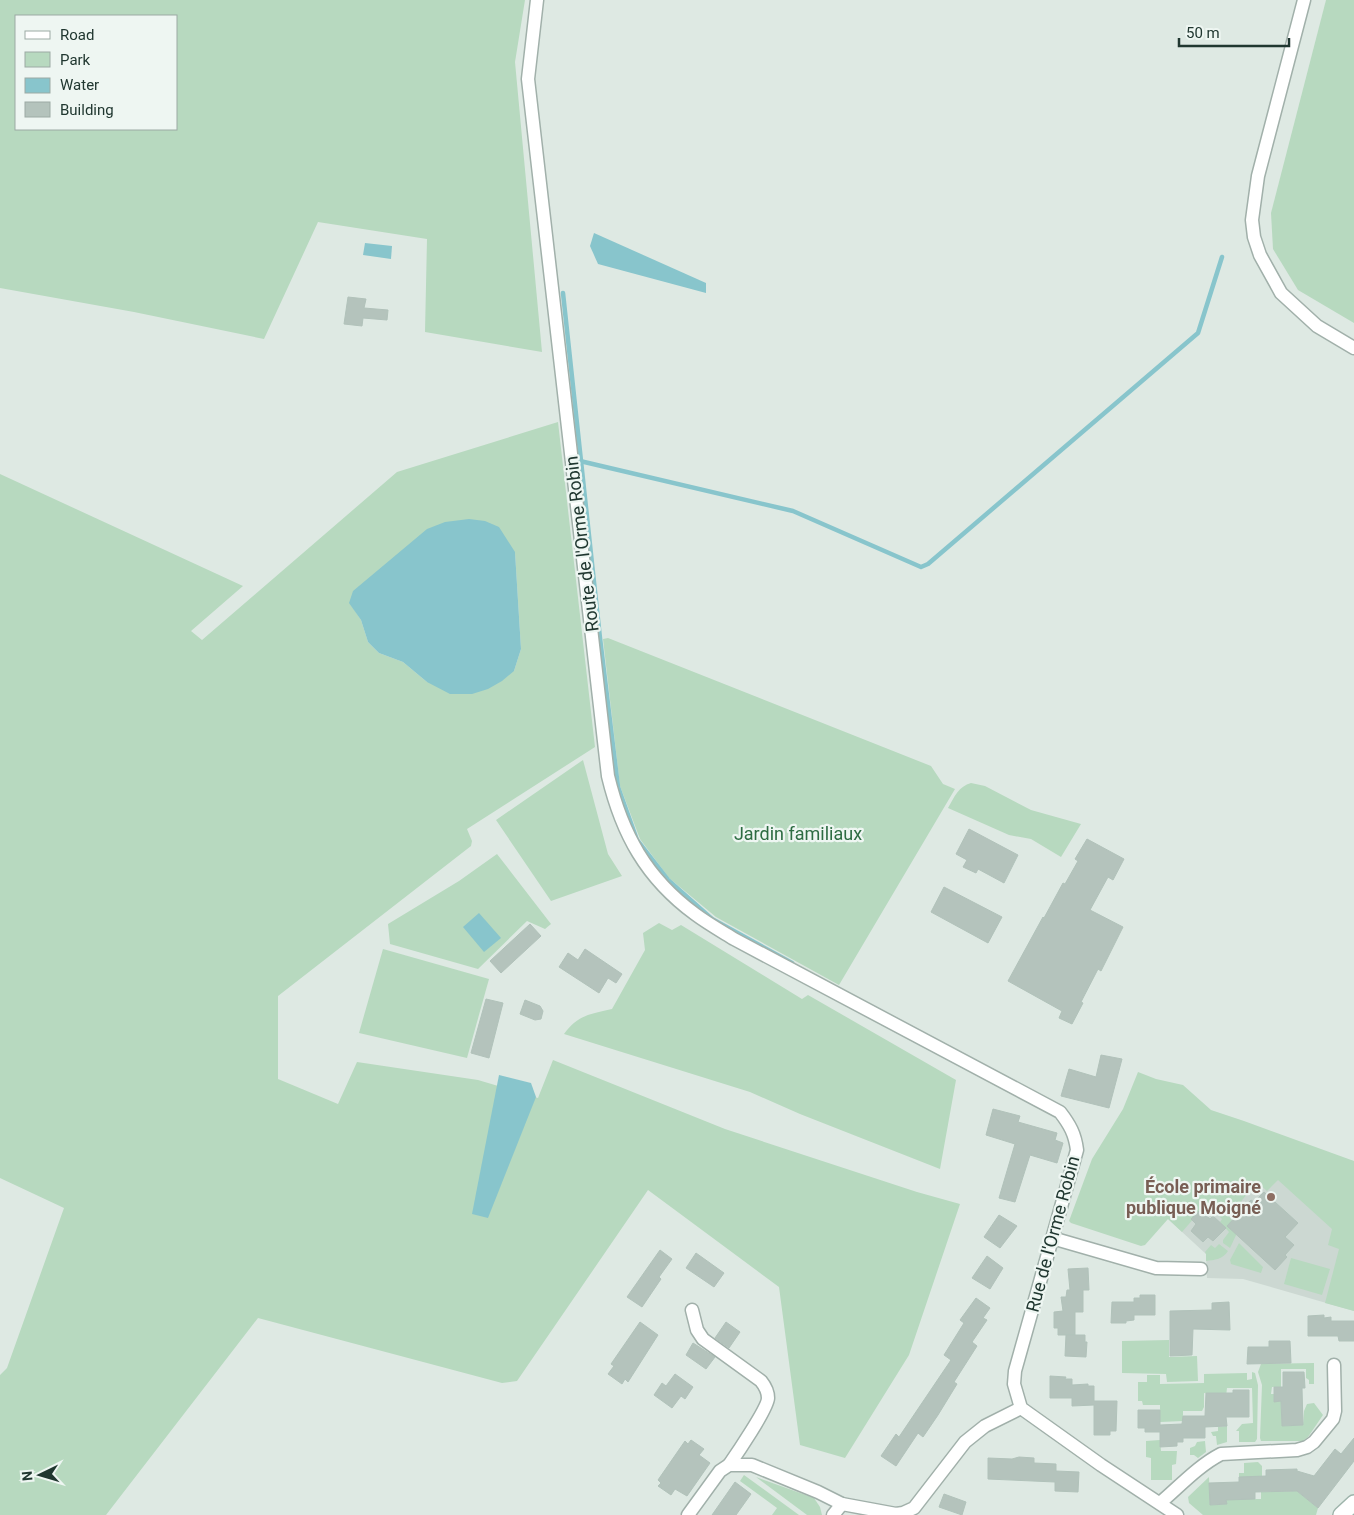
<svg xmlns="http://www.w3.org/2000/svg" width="1354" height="1515" viewBox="0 0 1354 1515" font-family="Roboto,sans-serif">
<rect width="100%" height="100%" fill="#dee9e3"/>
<!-- built -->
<polygon fill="#ccd8d2" points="1237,1143 1354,1161 1354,1311 1243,1279 1207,1278 1206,1254 1168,1219"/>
<!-- green -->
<g fill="#b7d9bf" fill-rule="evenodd">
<path d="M0,0H525L515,62L542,352L425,332L427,239L318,222L264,339L134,312L0,288ZM176,16V129H16V16Z"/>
<polygon points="1326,0 1354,0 1354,323 1298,290 1273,249 1271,213"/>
<path d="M558,422L595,747L467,829L472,841L471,846L278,996V1079L338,1104L357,1062L478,1080L538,1098L553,1060L725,1129L917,1192L960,1204L909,1355L845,1458L800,1445L779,1287L648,1190L517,1381L502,1383L258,1318L106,1515H0V1375L7,1368L64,1208L0,1178V474L243,586L191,631L202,640L397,472ZM515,552L521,649L514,671L427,682L403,662L379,653L368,642L361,620L350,603Z"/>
<polygon points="608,638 931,766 943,784 955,789 839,985 716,917 669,878 640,839 620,786 603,639"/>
<polygon points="583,760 608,854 622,876 551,901 496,820"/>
<path d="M971,783L985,786L1031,810L1081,824L1061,857L1031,839L1009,835L948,808C954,797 959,786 971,783Z"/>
<polygon points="497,854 551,924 545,929 527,921 478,969 390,944 388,924 459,881"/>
<path d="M659,923L672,930L681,925L802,999L808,995L956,1080L940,1169L800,1114L750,1092L564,1034C578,1015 590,1014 612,1009L645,950L643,933Z"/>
<polygon points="383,949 489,979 467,1058 359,1033"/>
<polygon points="1138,1072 1156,1079 1183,1085 1211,1110 1244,1121 1354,1161 1354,1311 1325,1303 1339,1249 1328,1245 1332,1229 1278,1180 1267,1191 1257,1182 1229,1216 1238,1231 1230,1248 1223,1243 1223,1240 1229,1232 1220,1222 1222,1219 1213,1210 1209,1214 1202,1209 1182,1232 1168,1219 1145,1245 1141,1246 1071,1223 1069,1221 1092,1159 1123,1109"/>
<polygon points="1239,1243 1263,1267 1261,1273 1231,1264 1230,1260"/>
<path d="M1219,1244L1228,1251C1223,1259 1215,1260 1206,1261V1254L1205,1252L1211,1245L1215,1248Z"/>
<polygon points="1291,1258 1330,1269 1322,1295 1284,1284"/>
<polygon points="1169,1340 1169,1357 1197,1356 1198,1381 1167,1382 1166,1374 1122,1373 1122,1341"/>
<polygon points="1314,1363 1314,1384 1309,1384 1309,1380 1306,1378 1306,1369 1281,1369 1281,1387 1272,1387 1271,1394 1274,1394 1274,1401 1281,1401 1282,1426 1303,1425 1304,1411 1307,1404 1314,1403 1323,1415 1308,1437 1303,1441 1261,1441 1260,1438 1262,1385 1258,1372 1261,1364"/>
<polygon points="1252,1372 1255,1373 1258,1385 1257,1439 1255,1442 1239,1442 1239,1431 1236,1431 1242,1424 1253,1423 1252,1388 1227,1388 1226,1397 1204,1393 1204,1407 1202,1411 1183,1411 1183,1421 1160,1422 1160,1405 1143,1405 1142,1401 1138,1401 1138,1382 1147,1382 1147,1375 1160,1375 1160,1384 1204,1383 1204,1374 1247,1373 1247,1380 1252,1379"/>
<polygon points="1227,1426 1227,1442 1217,1445 1216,1436 1213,1436 1211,1432 1218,1431 1218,1427"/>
<polygon points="1160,1440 1161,1451 1177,1451 1176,1464 1172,1465 1172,1480 1151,1480 1151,1458 1146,1457 1146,1441"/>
<polygon points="1205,1441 1206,1452 1198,1458 1194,1455 1190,1455 1190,1448 1195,1446 1197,1442"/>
<polygon points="1258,1462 1262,1466 1262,1477 1239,1477 1239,1473 1244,1473 1244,1463"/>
<polygon points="744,1475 799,1515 772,1515 777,1508 740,1481"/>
<polygon points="756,1477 814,1498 820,1507 822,1515 807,1515"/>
<polygon points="1209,1477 1210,1505 1226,1504 1226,1499 1261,1499 1261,1492 1297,1491 1318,1508 1316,1515 1203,1515 1189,1503 1188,1497"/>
</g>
<!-- water -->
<g fill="#88c5cc">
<polygon points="594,233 706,283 706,293 598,264 590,246"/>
<polygon points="365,243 392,246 391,259 363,255"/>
<polygon points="469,519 485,521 499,527 515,552 521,649 514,671 502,681 488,689 472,694 450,694 427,682 403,662 379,653 368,642 361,620 349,603 353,591 427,529 445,522"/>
<polygon points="479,913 501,938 484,952 463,927"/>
<polygon points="499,1075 531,1083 536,1097 488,1218 472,1214"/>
</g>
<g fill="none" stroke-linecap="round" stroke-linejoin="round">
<!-- stream -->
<g stroke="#88c5cc" stroke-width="4.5">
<polyline points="563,293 600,638 618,787 637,840 668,880 712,919 792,963"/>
<polyline points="580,461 793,511 921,567 928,564 1198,333 1222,257"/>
</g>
</g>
<!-- building -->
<g fill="#b4c3bc" stroke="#b1c2ba">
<polygon points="348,297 366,299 364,308 388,310 387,320 363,318 362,326 344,324"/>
<polygon points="969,829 1018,855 1004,883 978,869 976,873 963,867 967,860 956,854"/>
<polygon points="1087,839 1124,859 1113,880 1108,877 1090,910 1123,927 1101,971 1098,969 1081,1002 1083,1003 1072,1024 1059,1018 1062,1011 1008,981 1043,917 1044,918 1063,883 1065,884 1078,861 1075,859"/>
<polygon points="944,887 1002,917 988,943 931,912"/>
<polygon points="530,924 541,936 501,973 490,961"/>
<polygon points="585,949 622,974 616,983 608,978 599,993 559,967 568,953 578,960"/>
<polygon points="486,999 503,1003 489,1058 471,1053"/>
<polygon points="525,1000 540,1006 543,1011 541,1019 535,1020 520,1014"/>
<polygon points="1101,1055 1122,1059 1109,1108 1061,1096 1069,1069 1096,1077"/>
<polygon points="993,1109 1020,1116 1018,1122 1057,1133 1055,1140 1063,1143 1057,1163 1030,1155 1015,1202 999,1198 1015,1144 986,1135"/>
<polygon points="1264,1192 1298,1223 1285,1237 1294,1245 1285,1255 1287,1257 1275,1270 1227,1226 1251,1200 1254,1202"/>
<polygon points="1200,1210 1210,1219 1213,1216 1226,1228 1213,1241 1208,1237 1203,1242 1191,1231 1196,1224 1191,1219"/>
<polygon points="999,1215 1017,1226 1000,1248 984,1237"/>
<polygon points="660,1250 672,1259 659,1277 661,1279 642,1307 627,1297"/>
<polygon points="696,1253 724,1273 714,1287 686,1268"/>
<polygon points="987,1256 1003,1268 990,1289 972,1278"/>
<polygon points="1088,1268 1089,1290 1083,1290 1083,1312 1075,1312 1075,1335 1058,1335 1058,1328 1054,1328 1054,1312 1063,1311 1061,1297 1066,1297 1067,1290 1070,1290 1068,1269"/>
<polygon points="1140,1295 1155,1295 1155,1315 1134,1315 1134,1320 1126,1321 1126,1323 1111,1323 1112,1302 1134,1302 1134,1298 1140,1298"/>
<polygon points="976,1298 990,1308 983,1318 987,1320 972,1342 977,1346 954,1382 957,1384 938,1415 923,1437 918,1433 896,1466 881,1456 896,1434 899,1437 951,1360 944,1355 964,1323 960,1320"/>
<polygon points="1229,1302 1230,1330 1193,1329 1192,1355 1170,1356 1170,1311 1212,1310 1212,1303"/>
<polygon points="1324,1315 1324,1318 1331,1317 1331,1321 1354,1321 1354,1341 1339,1341 1338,1336 1308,1336 1308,1316"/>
<polygon points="640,1322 658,1335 628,1382 625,1379 622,1384 608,1374 614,1366 611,1364"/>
<polygon points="726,1322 740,1332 729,1348 715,1338"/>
<polygon points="1066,1335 1085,1335 1085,1342 1087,1342 1086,1357 1065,1356"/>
<polygon points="1269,1341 1290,1341 1291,1363 1247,1364 1248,1347 1269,1347"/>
<polygon points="693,1343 715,1357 706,1369 686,1355"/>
<polygon points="1283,1372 1304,1372 1305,1388 1302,1388 1303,1425 1282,1426 1281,1401 1274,1402 1274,1387 1283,1387"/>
<polygon points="675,1374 693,1387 685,1399 681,1396 672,1408 654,1395 662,1383 666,1386"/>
<polygon points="1050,1376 1066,1377 1065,1379 1072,1379 1072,1385 1088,1384 1088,1386 1094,1386 1094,1401 1117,1401 1116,1431 1110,1431 1110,1435 1094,1435 1094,1405 1072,1406 1072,1398 1050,1398"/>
<polygon points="1233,1390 1249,1390 1249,1417 1226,1417 1227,1426 1205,1427 1205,1438 1183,1438 1183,1442 1177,1442 1177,1446 1160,1447 1160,1432 1145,1432 1145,1428 1138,1428 1138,1410 1160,1410 1160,1425 1182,1424 1183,1416 1205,1416 1206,1393 1233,1393"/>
<polygon points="1354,1438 1354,1461 1318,1508 1297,1491 1255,1492 1255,1499 1226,1500 1227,1504 1210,1505 1209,1483 1239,1482 1239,1477 1266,1476 1266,1470 1297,1469 1297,1471 1314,1476 1335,1449 1341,1454"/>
<polygon points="691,1440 704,1449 699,1455 710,1463 687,1496 675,1489 671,1495 658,1486 661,1483 658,1480 685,1441 688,1444"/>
<polygon points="1019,1457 1034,1458 1034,1463 1056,1464 1056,1471 1079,1472 1078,1492 1055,1491 1055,1482 988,1479 988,1458 1012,1459"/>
<polygon points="735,1482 751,1494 736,1515 712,1515"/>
<polygon points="944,1494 966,1502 962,1515 939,1507"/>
</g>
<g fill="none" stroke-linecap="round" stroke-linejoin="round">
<!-- street casing -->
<g stroke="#a1b0aa" stroke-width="15">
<g id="street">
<path d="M537,0L528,79L608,776C622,834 646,878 695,914C707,923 721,931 734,939L1060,1112C1070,1125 1075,1134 1077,1150L1015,1371L1014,1384L1021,1408L1101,1465L1177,1515"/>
<polyline points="1304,0 1258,176 1252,220 1254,237 1260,255 1281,293 1317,326 1354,348"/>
<polyline points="1052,1238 1156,1268 1201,1269"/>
<path d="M692,1310L697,1330L703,1339L761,1381C765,1386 768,1391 768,1398C768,1408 736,1455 729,1465"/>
<path d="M1160,1503C1180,1486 1198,1466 1221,1454L1297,1450L1307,1447L1314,1442L1333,1419L1335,1411L1334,1365"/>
<polyline points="688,1515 720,1471 729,1465 752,1465 818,1492 842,1504 896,1514 903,1513 914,1508 965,1442 985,1426 1021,1408"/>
<polyline points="833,1515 842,1504"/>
</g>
</g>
<!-- secondary casing -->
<g stroke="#9eb4ab" stroke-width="18">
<polyline id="secondary" points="1341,1515 1354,1503"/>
</g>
<!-- street -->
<use href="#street" stroke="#fff" stroke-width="12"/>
<!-- secondary -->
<use href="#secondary" stroke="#fff" stroke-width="15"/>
</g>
<!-- markers -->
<circle fill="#8d6e63" stroke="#eef6f2" stroke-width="2" cx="1271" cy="1197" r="5"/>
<g text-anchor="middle" stroke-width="4.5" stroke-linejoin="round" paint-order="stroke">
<!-- street labels -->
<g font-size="18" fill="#203730" stroke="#eef6f2">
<text transform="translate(582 544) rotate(-97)" y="6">Route de l'Orme Robin</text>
<text transform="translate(1053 1234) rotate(-75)" y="6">Rue de l'Orme Robin</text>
</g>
<!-- park labels -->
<g font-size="18" fill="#2d6c42" stroke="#eef6f2">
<text x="798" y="840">Jardin familiaux</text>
</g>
<!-- education labels -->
<g font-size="18" font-weight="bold" fill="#785e54" stroke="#eef6f2" text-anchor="end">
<text x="1261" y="1193">École primaire<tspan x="1261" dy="21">publique Moigné</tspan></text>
</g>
</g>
<!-- legend -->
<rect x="15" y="15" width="162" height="115" fill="#eef6f2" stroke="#9caaa4"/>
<rect x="25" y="31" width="25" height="8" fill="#ffffff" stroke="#9caaa4"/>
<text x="60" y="40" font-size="15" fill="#203730">Road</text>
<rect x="25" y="52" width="25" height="15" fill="#b7d9bf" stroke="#9caaa4"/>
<text x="60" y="65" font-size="15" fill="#203730">Park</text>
<rect x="25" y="78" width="25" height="15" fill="#88c5cc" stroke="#9caaa4"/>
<text x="60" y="90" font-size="15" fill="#203730">Water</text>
<rect x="25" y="102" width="25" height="15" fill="#b4c3bc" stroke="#9caaa4"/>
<text x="60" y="115" font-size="15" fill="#203730">Building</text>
<!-- north arrow -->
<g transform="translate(40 1475) rotate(265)" stroke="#eef6f2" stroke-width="4" paint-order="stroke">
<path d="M0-4L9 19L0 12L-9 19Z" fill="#203730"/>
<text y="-8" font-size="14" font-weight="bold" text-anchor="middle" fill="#203730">N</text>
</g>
<!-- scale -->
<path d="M1179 38v8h110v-8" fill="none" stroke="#203730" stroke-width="2.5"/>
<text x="1186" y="38" font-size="15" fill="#203730" stroke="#eef6f2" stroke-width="4" paint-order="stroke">50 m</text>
</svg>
